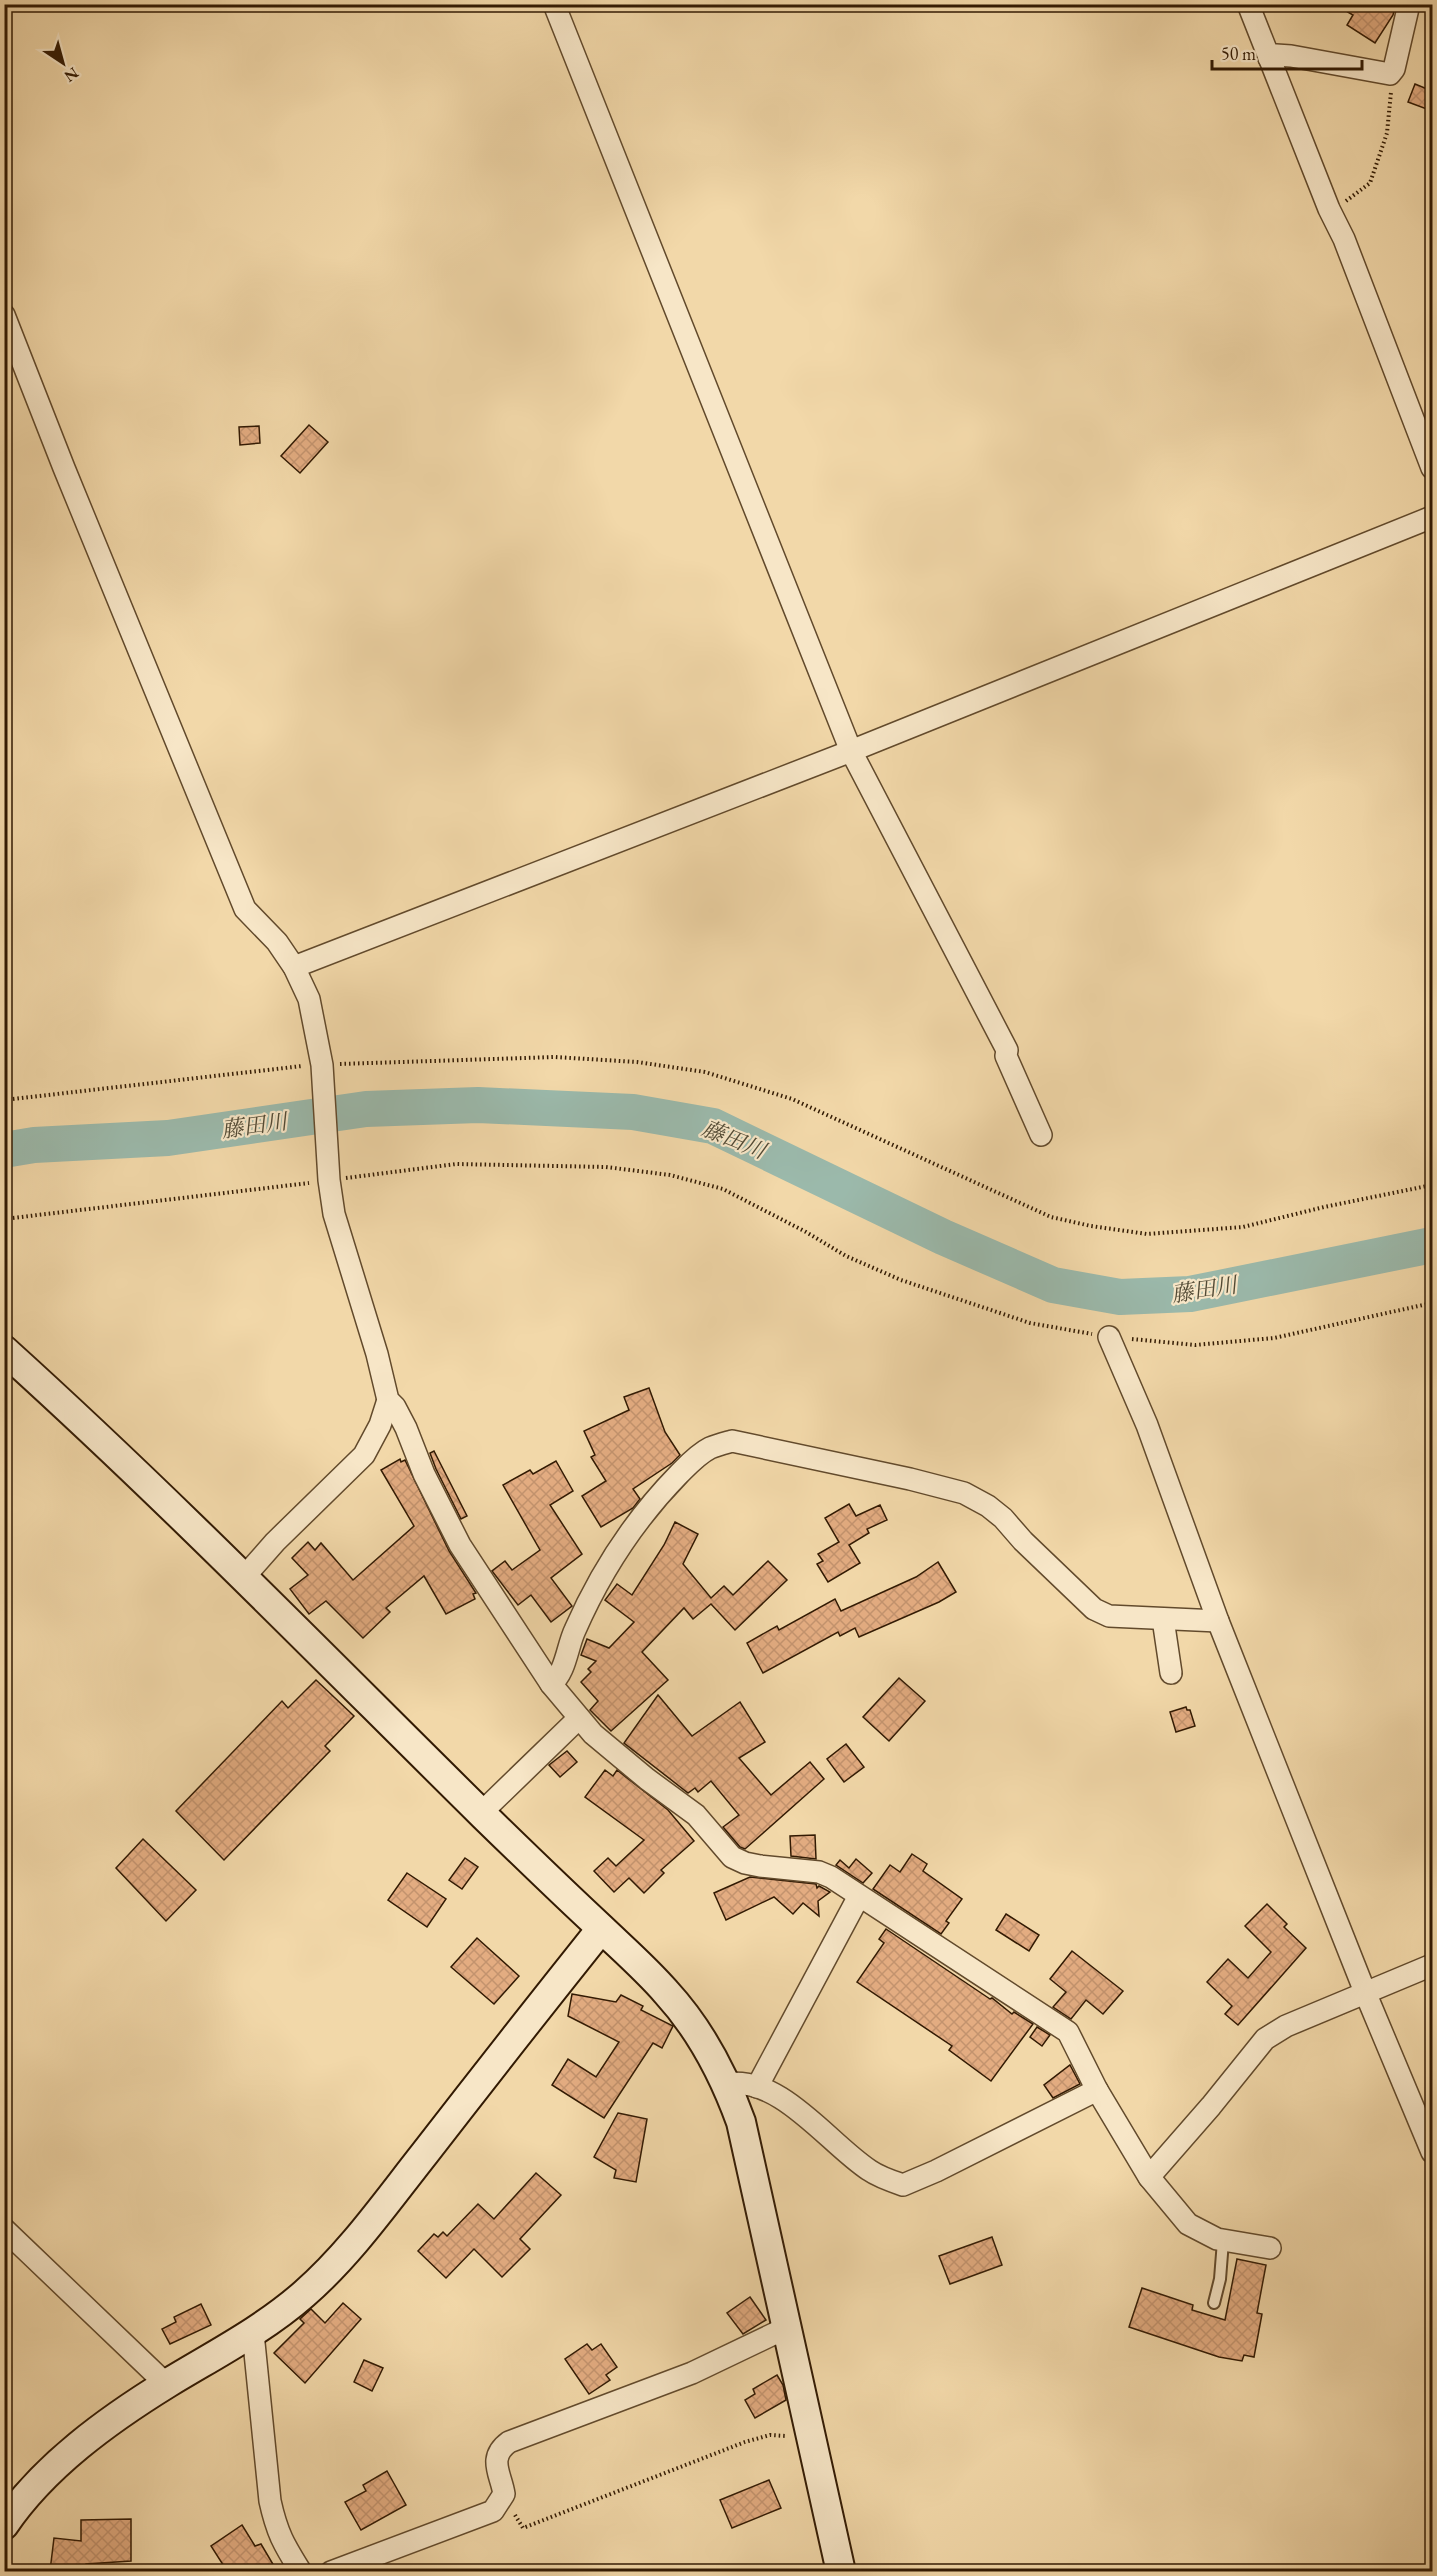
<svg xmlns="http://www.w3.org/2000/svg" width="1437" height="2576" viewBox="0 0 1437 2576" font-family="'EB Garamond','Noto Serif JP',serif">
<defs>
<pattern id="building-cross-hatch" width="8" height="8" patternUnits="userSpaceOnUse" patternTransform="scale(1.5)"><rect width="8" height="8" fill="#e3ac81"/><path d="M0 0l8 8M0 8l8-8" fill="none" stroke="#c3936e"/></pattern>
</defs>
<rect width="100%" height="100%" fill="#f2d8a9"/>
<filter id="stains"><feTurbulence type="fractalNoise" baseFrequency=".00333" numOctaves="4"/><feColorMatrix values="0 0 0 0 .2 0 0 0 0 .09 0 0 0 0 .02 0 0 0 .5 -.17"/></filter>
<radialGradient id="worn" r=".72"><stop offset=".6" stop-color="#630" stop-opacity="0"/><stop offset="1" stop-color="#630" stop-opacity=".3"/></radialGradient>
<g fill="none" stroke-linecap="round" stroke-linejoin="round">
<!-- river -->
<polyline stroke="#9bb9ab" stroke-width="36" points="4,1150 34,1145 168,1138 366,1109 478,1105 633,1112 713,1126 943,1237 1053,1285 1120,1297 1190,1294 1432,1245"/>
</g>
<!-- building -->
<g fill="url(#building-cross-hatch)" stroke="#321a03" stroke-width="1.5">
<polygon points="1334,4 1396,4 1393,15 1375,43 1347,25 1353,15"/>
<polygon points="1415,84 1432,91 1432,111 1408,102"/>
<polygon points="309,425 328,442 300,473 281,456"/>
<polygon points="259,426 260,443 240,445 239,427"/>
<polygon points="649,1388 665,1432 680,1455 672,1463 633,1489 640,1499 633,1508 601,1527 582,1496 606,1481 591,1457 595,1455 584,1431 629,1410 624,1397"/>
<polygon points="434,1451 467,1516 461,1519 436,1469 430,1453"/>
<polygon points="400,1459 401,1462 405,1460 449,1551 476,1593 473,1594 475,1599 446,1614 424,1576 386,1608 390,1612 363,1638 326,1601 309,1614 290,1589 308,1575 292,1558 308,1542 315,1550 321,1543 353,1580 414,1526 381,1470"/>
<polygon points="556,1461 573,1491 550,1505 582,1554 551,1578 572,1606 551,1622 531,1595 518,1605 492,1571 505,1561 512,1570 540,1550 503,1485 530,1470 533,1474"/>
<polygon points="849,1504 856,1516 880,1505 887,1520 867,1529 869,1533 849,1545 860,1563 828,1582 817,1564 823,1561 818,1554 839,1542 825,1518"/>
<polygon points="675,1522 698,1534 683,1564 711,1598 724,1586 733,1595 768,1561 787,1580 735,1630 711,1604 693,1619 684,1608 642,1652 668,1680 611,1731 590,1710 598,1701 581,1682 591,1672 588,1669 596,1661 581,1655 587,1639 609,1648 634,1622 605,1600 617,1584 632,1595 664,1545"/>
<polygon points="938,1562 956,1592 939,1602 859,1637 855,1628 840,1636 838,1632 763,1673 747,1643 777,1626 779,1630 835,1599 841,1611 916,1577"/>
<polygon points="899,1678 925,1701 889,1741 863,1717"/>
<polygon points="316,1680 354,1716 325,1746 330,1751 224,1860 176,1811 282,1701 288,1708"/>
<polygon points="658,1695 692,1736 740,1702 765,1742 739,1758 771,1795 810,1762 824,1779 745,1849 740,1847 723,1827 739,1815 711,1781 698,1792 695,1788 688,1793 624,1743"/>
<polygon points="1186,1707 1187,1710 1190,1710 1195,1726 1176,1732 1170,1712"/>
<polygon points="846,1744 864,1767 844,1782 827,1759"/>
<polygon points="567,1751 577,1762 560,1777 549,1765"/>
<polygon points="605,1770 613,1776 617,1770 668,1810 694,1841 661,1870 664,1873 644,1893 629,1878 614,1892 594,1871 608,1858 616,1866 644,1840 585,1797"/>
<polygon points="815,1835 816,1859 791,1856 790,1836"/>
<polygon points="143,1839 196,1890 166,1921 116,1868"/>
<polygon points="912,1854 927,1864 923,1871 962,1899 946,1921 949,1923 941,1934 873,1889 890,1865 900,1872"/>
<polygon points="465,1858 478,1867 462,1889 449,1880"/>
<polygon points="856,1859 872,1873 863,1883 836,1865 840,1860 849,1868"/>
<polygon points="407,1873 446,1899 427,1927 388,1900"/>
<polygon points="750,1877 816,1884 817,1888 819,1886 830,1892 818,1901 819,1916 803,1903 793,1914 774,1897 726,1920 714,1893"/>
<polygon points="1267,1904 1287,1924 1284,1927 1306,1948 1238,2025 1225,2014 1232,2006 1207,1982 1228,1959 1248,1978 1271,1952 1245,1926"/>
<polygon points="1006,1914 1039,1935 1029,1951 996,1930"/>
<polygon points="886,1929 990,1999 992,1998 1012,2014 1014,2012 1033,2024 991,2081 949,2050 952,2046 857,1982 884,1943 879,1939"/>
<polygon points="477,1938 519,1976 494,2004 451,1967"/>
<polygon points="1072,1951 1123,1991 1103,2014 1086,2000 1071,2019 1053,2007 1066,1992 1050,1979"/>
<polygon points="572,1994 616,2002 621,1995 643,2006 641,2010 673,2026 662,2048 653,2043 604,2118 552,2085 568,2059 596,2077 619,2042 568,2016"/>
<polygon points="1037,2027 1050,2035 1042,2046 1030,2037"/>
<polygon points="1070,2065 1080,2084 1053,2098 1044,2085"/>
<polygon points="618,2113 647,2119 636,2182 614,2178 616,2170 594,2157"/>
<polygon points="536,2173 561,2195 520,2239 530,2249 502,2277 474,2249 446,2278 418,2251 434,2234 438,2237 443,2232 447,2236 478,2204 494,2219"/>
<polygon points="992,2237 1002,2265 950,2284 939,2256"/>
<polygon points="1237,2259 1266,2265 1257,2313 1262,2314 1254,2357 1244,2355 1242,2361 1219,2357 1129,2327 1142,2288 1193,2305 1192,2310 1225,2320"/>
<polygon points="750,2297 766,2320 743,2334 727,2313"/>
<polygon points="343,2303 361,2319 305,2383 274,2353 304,2323 300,2319 311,2309 325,2323"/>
<polygon points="201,2304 211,2325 170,2344 162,2329 176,2322 174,2317"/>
<polygon points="587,2344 592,2350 601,2344 617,2367 606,2375 610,2380 589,2394 565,2359"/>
<polygon points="364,2360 383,2368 372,2391 354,2382"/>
<polygon points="777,2375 783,2385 786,2400 755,2418 745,2400 755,2394 753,2389"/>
<polygon points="387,2471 406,2505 361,2530 345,2502 366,2491 363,2485"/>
<polygon points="769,2480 781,2508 732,2528 720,2500"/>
<polygon points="131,2519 131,2561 86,2564 85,2571 50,2571 54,2538 81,2541 81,2520"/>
<polygon points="242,2525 255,2546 261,2544 277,2571 227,2571 211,2546"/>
</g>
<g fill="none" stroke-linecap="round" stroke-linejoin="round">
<!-- lane casing -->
<g stroke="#624a2c" stroke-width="14">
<polyline id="lane" points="1214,2303 1220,2279 1223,2241"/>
</g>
<!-- street casing -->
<g stroke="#624a2c" stroke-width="24">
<g id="street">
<polyline points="554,4 851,751 1007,1050 1006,1056 1041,1135"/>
<polyline points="1248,4 1329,209 1344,239 1432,468"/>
<polyline points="1269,58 1276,55 1291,56 1390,74 1394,69 1409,4"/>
<polyline points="4,315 64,468 245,909 277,942 294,967 309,999 322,1065 329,1180 334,1214 377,1354 388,1400 395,1407 406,1428 424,1474 460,1545 551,1684 593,1734 647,1779 696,1815 732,1857 745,1863 760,1866 819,1872 831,1877 1068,2032 1097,2090 1149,2177 1211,2106 1265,2039 1286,2026 1432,1965"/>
<polyline points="294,967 851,751 1432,517"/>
<polyline points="1109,1337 1147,1425 1218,1621 1365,1992 1432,2152"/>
<polyline points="245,1576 275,1542 364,1455 380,1425 388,1400"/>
<polyline points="1163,1619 1171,1673"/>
<path d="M551,1684C566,1672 567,1647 575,1630C600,1573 635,1519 679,1474C688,1465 698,1454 710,1448C717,1445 725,1443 732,1441L910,1479L964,1493L988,1506L1003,1518L1023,1541L1094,1609L1109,1616L1218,1621"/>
<polyline points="481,1813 579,1718"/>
<path d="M726,2084C780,2075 828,2143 869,2170C879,2177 891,2181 903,2185L936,2171L1097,2090"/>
<polyline points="757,2087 859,1896"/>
<polyline points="1149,2177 1188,2224 1217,2239 1270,2248"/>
<polyline points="4,2229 166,2384"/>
<path d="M253,2333L270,2501C277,2533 284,2545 301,2572"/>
<path d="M331,2572L493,2511L504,2494C501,2474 487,2458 509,2442L692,2373L786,2328"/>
</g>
</g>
<!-- secondary casing -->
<g stroke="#321a03" stroke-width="32">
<g id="secondary">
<path d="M4,1350C170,1500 325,1659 484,1816C523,1854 561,1891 601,1928C623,1949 646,1969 666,1992C700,2029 724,2075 741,2122L841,2572"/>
<path d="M4,2525C44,2466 108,2420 168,2383C214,2355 263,2330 304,2294C350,2254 387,2201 425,2153C483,2078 542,2003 601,1929"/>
</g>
</g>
<!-- path -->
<g stroke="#321a03" stroke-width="4" stroke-dasharray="1.5 3" stroke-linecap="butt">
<polyline points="1346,201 1370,183 1387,133 1391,92"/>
<polyline points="340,1064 555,1057 637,1062 705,1072 792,1099 1051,1217 1091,1226 1147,1234 1243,1227 1324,1207 1432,1185"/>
<polyline points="4,1100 302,1066"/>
<polyline points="346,1178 456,1164 606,1167 670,1175 723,1189 806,1232 846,1256 901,1280 1030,1323 1092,1334"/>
<polyline points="4,1219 309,1183"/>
<polyline points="1132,1339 1195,1345 1274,1338 1432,1303"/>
<polyline points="515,2515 523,2528 745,2442 770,2435 786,2436"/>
</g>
<!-- lane -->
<use href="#lane" stroke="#f7e6c7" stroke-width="10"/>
<!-- street -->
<use href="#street" stroke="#f7e6c7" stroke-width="21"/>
<!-- secondary -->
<use href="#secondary" stroke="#f7e6c7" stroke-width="28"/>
</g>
<g text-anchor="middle" stroke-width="4.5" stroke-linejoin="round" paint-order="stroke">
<!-- water labels -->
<g font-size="22" font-style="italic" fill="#524a35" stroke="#f7e6c7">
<text transform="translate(254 1125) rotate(-8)" y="8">藤田川</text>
<text transform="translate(734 1139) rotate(22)" y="8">藤田川</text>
<text transform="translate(1204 1289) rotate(-9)" y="8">藤田川</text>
</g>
</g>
<!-- margin -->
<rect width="1437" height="2576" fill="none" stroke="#f2d8a9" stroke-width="24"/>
<rect x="6" y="6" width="1425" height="2564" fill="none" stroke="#321a03" stroke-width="3"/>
<rect x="12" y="12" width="1413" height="2552" fill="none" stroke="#321a03" stroke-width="1.5"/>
<!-- north arrow -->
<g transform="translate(63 63) rotate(144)" stroke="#f7e6c7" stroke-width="4.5" paint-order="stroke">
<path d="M0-4.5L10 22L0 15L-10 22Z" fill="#321a03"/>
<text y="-9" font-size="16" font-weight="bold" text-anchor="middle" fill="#321a03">N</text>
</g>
<!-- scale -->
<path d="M1212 60v9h150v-9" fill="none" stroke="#321a03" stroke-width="3"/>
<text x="1221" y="60" font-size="18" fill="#321a03" stroke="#f7e6c7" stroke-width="4.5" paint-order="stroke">50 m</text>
<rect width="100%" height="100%" filter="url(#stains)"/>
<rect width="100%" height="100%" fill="url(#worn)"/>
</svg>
